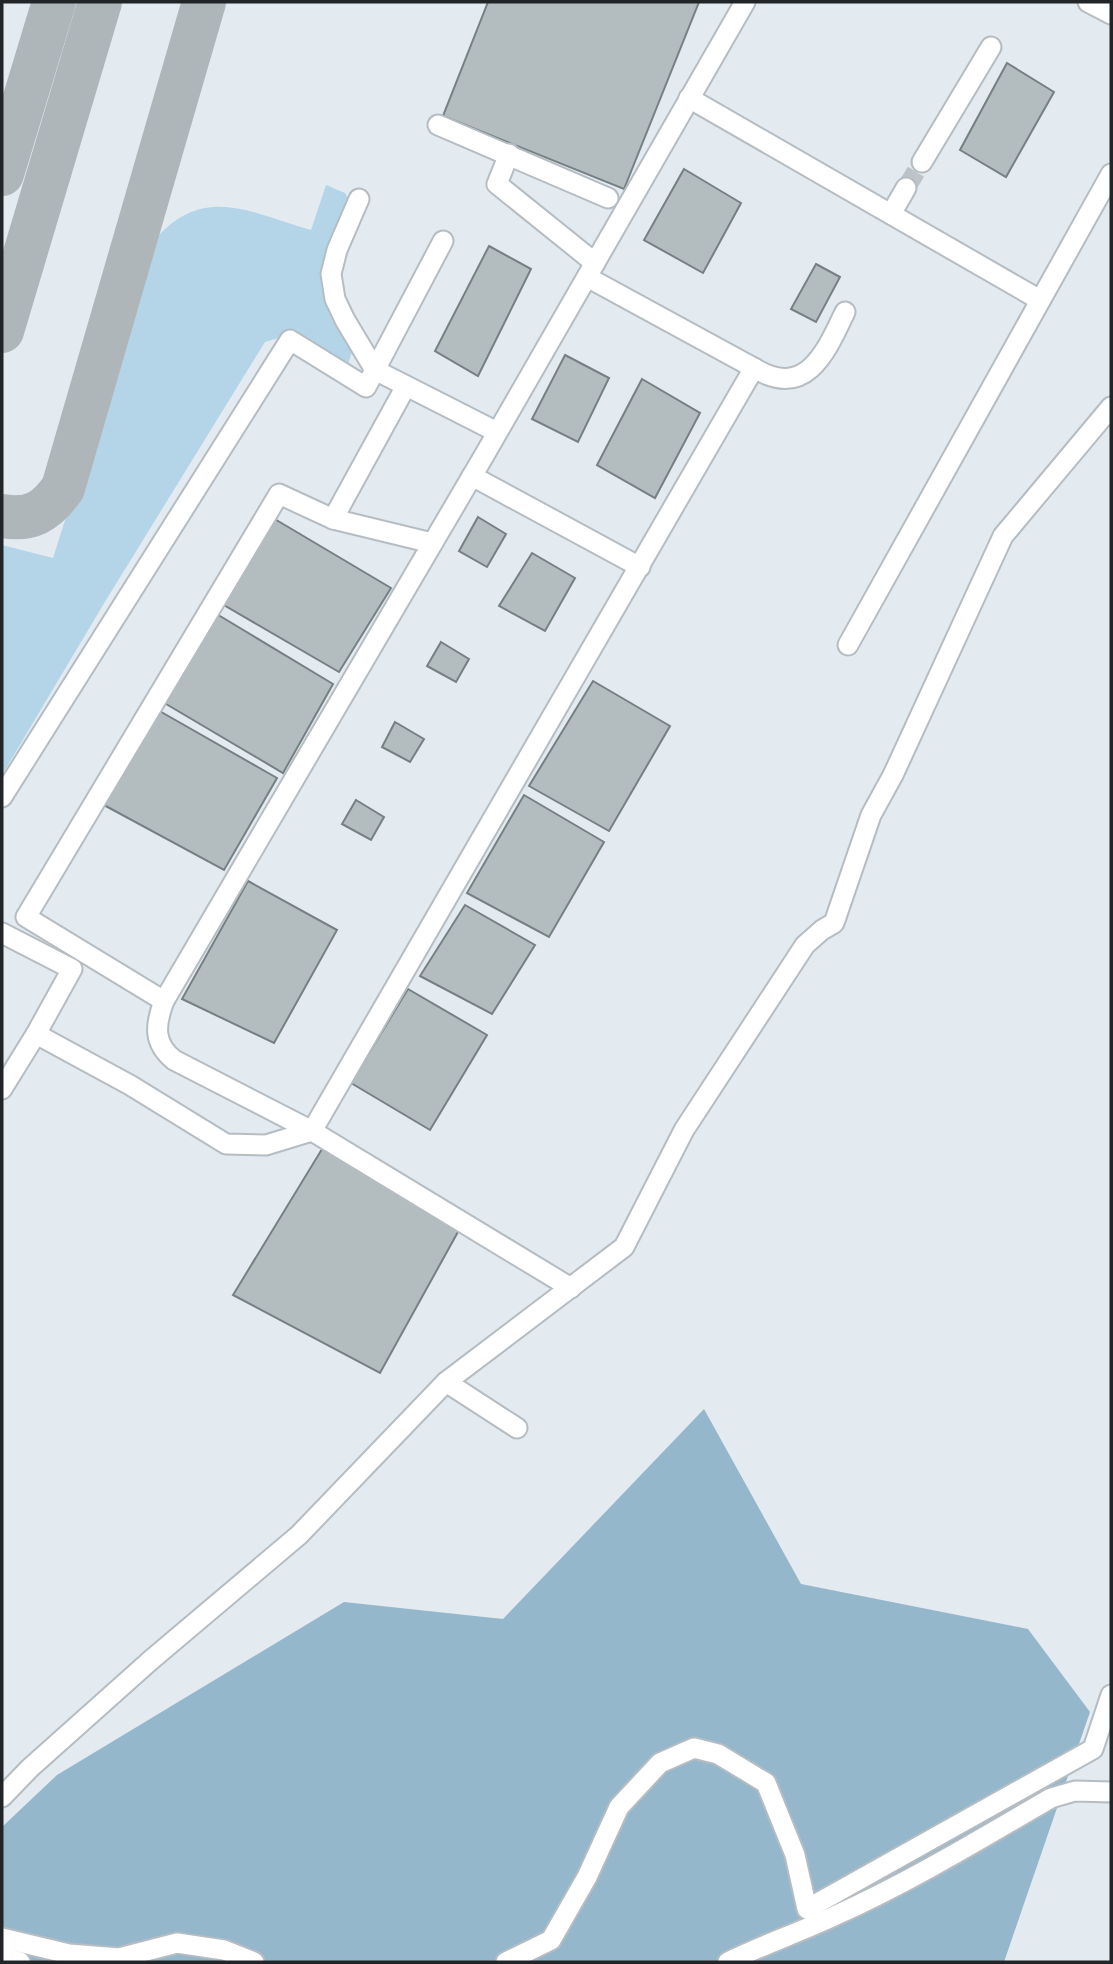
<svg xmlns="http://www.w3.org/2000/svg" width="1113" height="1964" viewBox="0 0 1113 1964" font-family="'Varela Round',sans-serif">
<rect width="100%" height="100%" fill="#e3ebf1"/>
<!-- green -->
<path fill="#b4d5e8" d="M326,185L345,193L351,203C333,244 312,277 333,322C337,331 347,339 354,346L348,364L292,334L265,342L103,605L2,775V545L53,558L153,242C202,183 249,212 311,230Z"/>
<!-- forest -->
<polygon fill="#94b7cc" points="704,1409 801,1584 1028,1629 1090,1712 1004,1962 2,1962 2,1827 57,1775 344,1602 503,1619"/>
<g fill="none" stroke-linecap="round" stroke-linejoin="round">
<!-- taxiway -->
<g stroke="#aeb6ba" stroke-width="44">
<polyline points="2,174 54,2"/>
<polyline points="2,331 100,2"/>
<path d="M2,516C31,521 46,512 63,488L204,2"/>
</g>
</g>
<!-- building -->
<g fill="#b3bdc0" stroke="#768082" stroke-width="2">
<polygon points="488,2 699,2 624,189 443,116"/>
<polygon points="1007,63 1054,92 1006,177 960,150"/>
<polygon points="684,169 741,203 703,273 644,240"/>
<polygon points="489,246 531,269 478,376 435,351"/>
<polygon points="816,264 840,277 816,322 791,309"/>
<polygon points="565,355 609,378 578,442 532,419"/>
<polygon points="642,379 700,413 655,498 597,465"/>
<polygon points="478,517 506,534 487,567 459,551"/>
<polygon points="273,518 391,588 339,672 222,604"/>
<polygon points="532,553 575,578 545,631 499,606"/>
<polygon points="215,613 333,684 283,773 161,701"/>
<polygon points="441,642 469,659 456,682 427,666"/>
<polygon points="593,681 670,726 609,831 529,786"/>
<polygon points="156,709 277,778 224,870 102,804"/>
<polygon points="395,722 424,739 410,762 382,747"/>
<polygon points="524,795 604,842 549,937 467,893"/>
<polygon points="356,800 384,817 371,840 342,824"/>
<polygon points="248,881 337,930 274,1043 182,999"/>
<polygon points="465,905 535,945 492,1014 420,976"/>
<polygon points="408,989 487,1035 430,1130 351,1083"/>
<polygon points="322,1149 459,1230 380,1373 233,1295"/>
</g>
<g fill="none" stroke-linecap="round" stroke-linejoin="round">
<!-- minor-tunnel -->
<polyline stroke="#bcc3c9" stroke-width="19" stroke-dasharray="19 10" stroke-linecap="butt" points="906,188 922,162"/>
<!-- minor casing -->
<g stroke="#b5bdc2" stroke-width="23">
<g id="minor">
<polyline points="1088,2 1111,14"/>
<polyline points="689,98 1040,300"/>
<polyline points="438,125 608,198"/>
<polyline points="509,154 497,184 595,263"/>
<polyline points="922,162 991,47"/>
<polyline points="359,199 337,250 331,274 335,299 345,320 375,370 497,432"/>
<polyline points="891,214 906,188"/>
<path d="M754,368C806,400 826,352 845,312"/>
<polyline points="472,476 640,567"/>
<polyline points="333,519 432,543"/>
<polyline points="848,645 1111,174"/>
<polyline points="2,797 290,340 366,387 443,241"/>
<polyline points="2,933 72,969 36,1034 130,1085 226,1144 266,1145 312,1131 754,368 587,277"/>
<polyline points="164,1001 26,917 279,494 333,519 406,386"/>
<polyline points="2,1089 36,1034"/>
<path d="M571,1288L312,1131L174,1060C153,1043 155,1025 164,1001L485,454L745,2"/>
<polyline points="446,1382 517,1428"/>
<polyline points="2,1797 30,1768 151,1660 299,1535 446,1382 624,1247 684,1130 805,945 822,930 834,923 871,815 893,775 1003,536 1111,407"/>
<polyline points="2,1938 69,1954 119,1958 177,1943 224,1950 254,1962"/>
<polyline points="2,1956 20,1962"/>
<polyline points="506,1962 551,1940 587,1877 619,1807 660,1763 694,1748 718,1754 766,1783 795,1855 807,1909 1093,1749 1111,1695"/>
<path d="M728,1962C762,1945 798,1933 832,1917C908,1883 979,1840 1051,1798L1075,1791L1111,1792"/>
</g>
</g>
<!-- minor -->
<use href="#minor" stroke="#fff" stroke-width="19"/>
</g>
<!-- border -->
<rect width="1113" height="1964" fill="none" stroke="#212527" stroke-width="7"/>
</svg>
